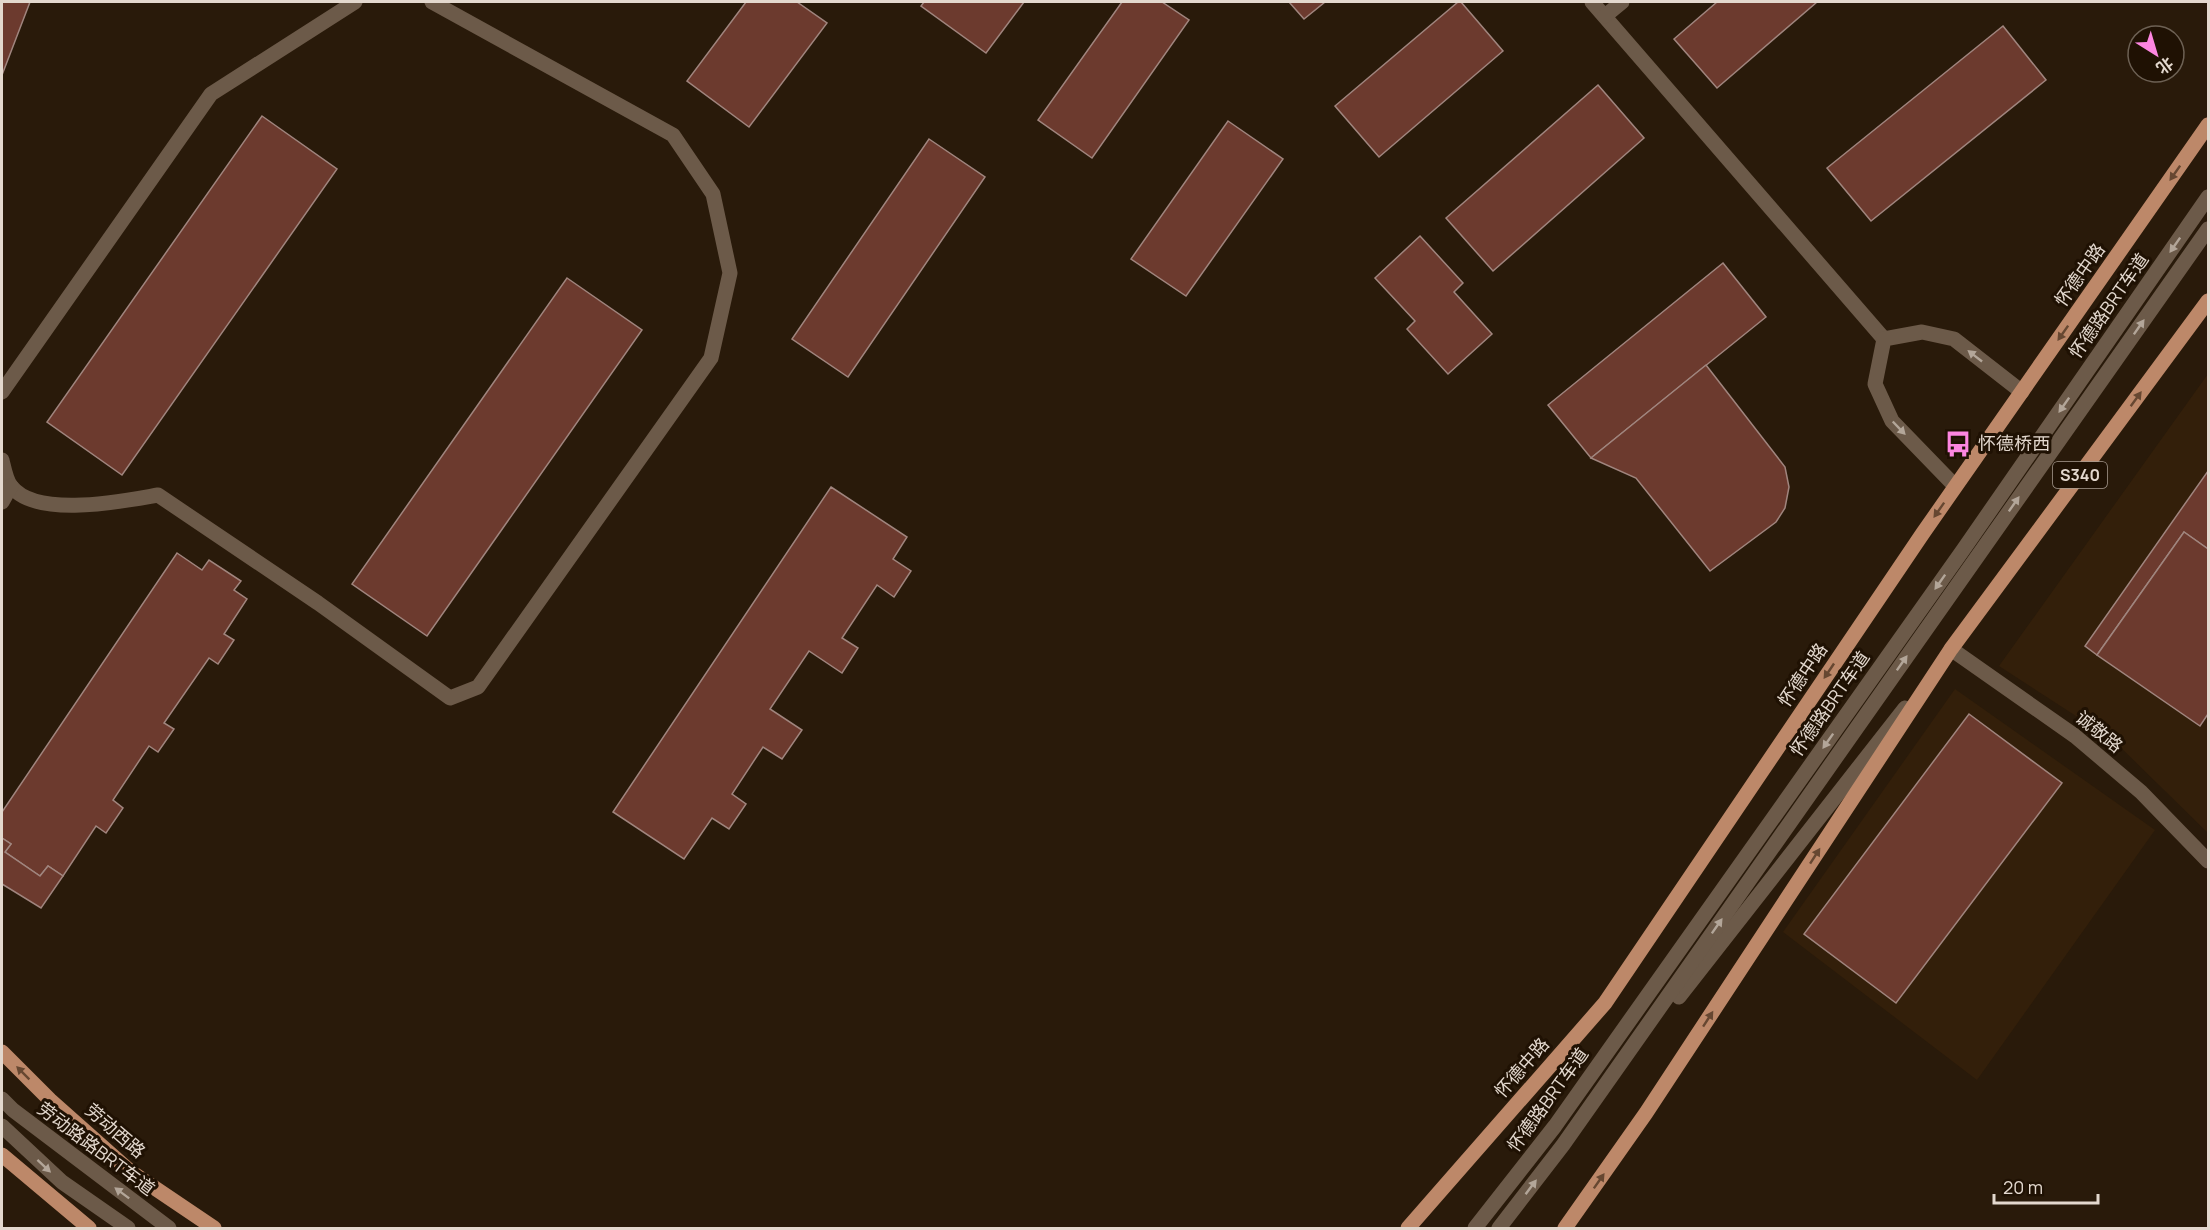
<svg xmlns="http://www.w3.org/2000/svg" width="2210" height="1230" viewBox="0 0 2210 1230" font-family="Manrope,'Noto Sans SC',sans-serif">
<rect width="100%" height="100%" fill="#291a0a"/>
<!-- built -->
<g fill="#331f0a">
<polygon points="2208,374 2208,833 2113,740 1999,666"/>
<polygon points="1955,689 2155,830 1977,1080 1783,932"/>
</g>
<!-- building -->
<g fill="#6c3a2e" stroke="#a0857e" stroke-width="1.5">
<polygon points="2,2 30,2 2,75"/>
<polygon points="746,2 797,2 827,23 749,127 687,81"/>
<polygon points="924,2 1024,2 986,53 921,6"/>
<polygon points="1122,2 1162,2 1189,20 1092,158 1038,120"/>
<polygon points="1289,2 1325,2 1304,19"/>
<polygon points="1458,2 1461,2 1503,51 1379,157 1335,106"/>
<polygon points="1717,2 1817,2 1717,88 1674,39"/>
<polygon points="2003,26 2046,80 1871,221 1827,168"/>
<polygon points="1598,85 1644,138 1493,271 1446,218"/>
<polygon points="262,116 337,169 122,475 47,422"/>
<polygon points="1228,121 1283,159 1186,296 1131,259"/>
<polygon points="929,139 985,177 848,377 792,339"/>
<polygon points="1420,236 1463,283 1454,292 1492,334 1448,374 1407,329 1415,321 1375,278"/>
<polygon points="1723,263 1766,317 1591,458 1548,405"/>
<polygon points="567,278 642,330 427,636 352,584"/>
<polygon points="1706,365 1785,467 1789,487 1785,508 1776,522 1710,571 1636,478 1591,458"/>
<polygon points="2208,471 2208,549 2184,532 2097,655 2085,646"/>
<polygon points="831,487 907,537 893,559 911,571 894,597 877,585 842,638 858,648 842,673 809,651 770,709 802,730 782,759 763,747 732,794 746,804 729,829 712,818 684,859 613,812"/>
<polygon points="2184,532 2208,549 2208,714 2200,726 2097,655"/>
<polygon points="177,553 202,570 209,560 241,581 234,590 247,599 224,634 234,640 218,664 209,658 164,723 174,729 158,752 149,746 113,800 123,808 106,833 96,826 63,876 48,866 40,876 5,852 11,844 2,838 2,812"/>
<polygon points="1969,714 2062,783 1896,1003 1804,934"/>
<polygon points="2,838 11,844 5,852 40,876 48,866 63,876 41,908 2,884"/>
</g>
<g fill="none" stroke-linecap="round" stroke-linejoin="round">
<!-- service -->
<g stroke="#6c5a49" stroke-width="15">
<polyline points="1592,2 1884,339"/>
<polyline points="1605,16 1622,2"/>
<polyline points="2,392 211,94 355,2"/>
<path d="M2,460C4,468 6,480 11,486C36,519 123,501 158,495L318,603L450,698L478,687L711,358L730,273L713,194L673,135L432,2"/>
<polyline points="1955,486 1892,421 1875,384 1884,339 1922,332 1954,339 2022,392"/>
<polyline points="2,502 11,486"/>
<polyline points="1679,997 1905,708"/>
<polyline points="2,1099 13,1110 169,1228"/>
<polyline points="2,1126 62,1182 128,1228"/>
<polyline points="1475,1228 1555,1126 1963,550 2208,197"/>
<polyline points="1499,1228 1563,1145 2208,229"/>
</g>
<!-- minor -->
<polyline stroke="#6c5a49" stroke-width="15" points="1951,649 2075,736 2141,792 2208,861"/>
<!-- primary -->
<g stroke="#bd8869" stroke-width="15">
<polyline points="2,1052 50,1100 131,1172 214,1228"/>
<polyline points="2,1155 89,1228"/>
<polyline points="1408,1228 1605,1003 1923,533 2208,125"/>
<polyline points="1565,1228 1646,1113 1951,649 2208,301"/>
</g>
</g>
<!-- one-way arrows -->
<defs><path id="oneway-solid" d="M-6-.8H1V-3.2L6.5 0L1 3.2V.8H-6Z" transform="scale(1.5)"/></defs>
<g fill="#664731">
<use href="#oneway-solid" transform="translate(2175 173) rotate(125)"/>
<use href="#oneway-solid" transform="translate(2063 333) rotate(125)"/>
<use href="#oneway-solid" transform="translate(2136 399) rotate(-54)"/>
<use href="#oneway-solid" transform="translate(1939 510) rotate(125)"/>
<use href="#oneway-solid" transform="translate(1829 671) rotate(124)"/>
<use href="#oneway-solid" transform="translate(1815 856) rotate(-57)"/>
<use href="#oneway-solid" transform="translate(1708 1019) rotate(-57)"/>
<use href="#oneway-solid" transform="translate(23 1073) rotate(-135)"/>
<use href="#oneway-solid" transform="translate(1599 1181) rotate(-55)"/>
</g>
<g fill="#b3a699">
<use href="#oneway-solid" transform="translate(2175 245) rotate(125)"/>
<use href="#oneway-solid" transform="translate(2139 327) rotate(-55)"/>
<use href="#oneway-solid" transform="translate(1975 356) rotate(-142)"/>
<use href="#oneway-solid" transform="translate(2064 405) rotate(125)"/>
<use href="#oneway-solid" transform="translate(1899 428) rotate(46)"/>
<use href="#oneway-solid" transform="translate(2014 504) rotate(-55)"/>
<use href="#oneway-solid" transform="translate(1940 582) rotate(125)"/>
<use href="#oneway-solid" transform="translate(1902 663) rotate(-55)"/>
<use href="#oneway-solid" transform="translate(1828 741) rotate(125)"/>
<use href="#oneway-solid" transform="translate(1717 926) rotate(-55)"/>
<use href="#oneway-solid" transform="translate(44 1166) rotate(43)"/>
<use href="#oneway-solid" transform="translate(1531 1187) rotate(-53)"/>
<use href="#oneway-solid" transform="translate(122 1193) rotate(-143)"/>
</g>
<!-- icons -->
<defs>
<g id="bus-bare" transform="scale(2.07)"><path d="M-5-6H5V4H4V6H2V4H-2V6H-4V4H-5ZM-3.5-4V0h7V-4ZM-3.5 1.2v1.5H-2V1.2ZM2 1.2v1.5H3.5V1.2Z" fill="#fd86e1" stroke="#1f1103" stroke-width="2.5" paint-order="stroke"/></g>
</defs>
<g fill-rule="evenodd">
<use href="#bus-bare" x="1958" y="444"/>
</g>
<g text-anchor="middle" stroke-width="6" stroke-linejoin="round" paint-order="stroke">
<!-- shield labels -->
<rect fill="#1f1103" stroke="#a89c91" stroke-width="1.5" x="2053" y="462" width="54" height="26" rx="4.5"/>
<g font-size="16" font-weight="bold" fill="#e3d8ce">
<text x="2080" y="481">S340</text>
</g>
<!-- street labels -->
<g font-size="18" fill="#e3d8ce" stroke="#1f1103">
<text transform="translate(2080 275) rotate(-55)" y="6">怀德中路</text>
<text transform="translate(2109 306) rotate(-55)" y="6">怀德路BRT车道</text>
<text transform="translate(1803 675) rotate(-56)" y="6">怀德中路</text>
<text transform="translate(1830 704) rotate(-55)" y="6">怀德路BRT车道</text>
<text transform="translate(2099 732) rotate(39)" y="6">诚敬路</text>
<text transform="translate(1522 1068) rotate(-49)" y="6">怀德中路</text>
<text transform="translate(1548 1100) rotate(-54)" y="6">怀德路BRT车道</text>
<text transform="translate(115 1131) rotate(41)" y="6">劳动西路</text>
<text transform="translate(96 1149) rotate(37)" y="6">劳动路路BRT车道</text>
</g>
<!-- poi labels -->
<g font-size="18" fill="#e3d8ce" stroke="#1f1103" text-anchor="start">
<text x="1978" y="450">怀德桥西</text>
</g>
</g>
<!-- border -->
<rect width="2210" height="1230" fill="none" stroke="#e3d8ce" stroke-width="6"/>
<!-- north arrow -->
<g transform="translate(2156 54) rotate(143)"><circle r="28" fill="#1f1103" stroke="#6d6154" stroke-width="1.5"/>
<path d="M0-4.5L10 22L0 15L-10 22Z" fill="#fd86e1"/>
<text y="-9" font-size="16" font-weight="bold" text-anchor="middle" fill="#e3d8ce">北</text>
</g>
<!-- scale -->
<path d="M1994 1194v9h104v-9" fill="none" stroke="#e3d8ce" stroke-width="3"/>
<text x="2003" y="1194" font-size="18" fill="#e3d8ce" stroke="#1f1103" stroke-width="4.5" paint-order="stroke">20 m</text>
</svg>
